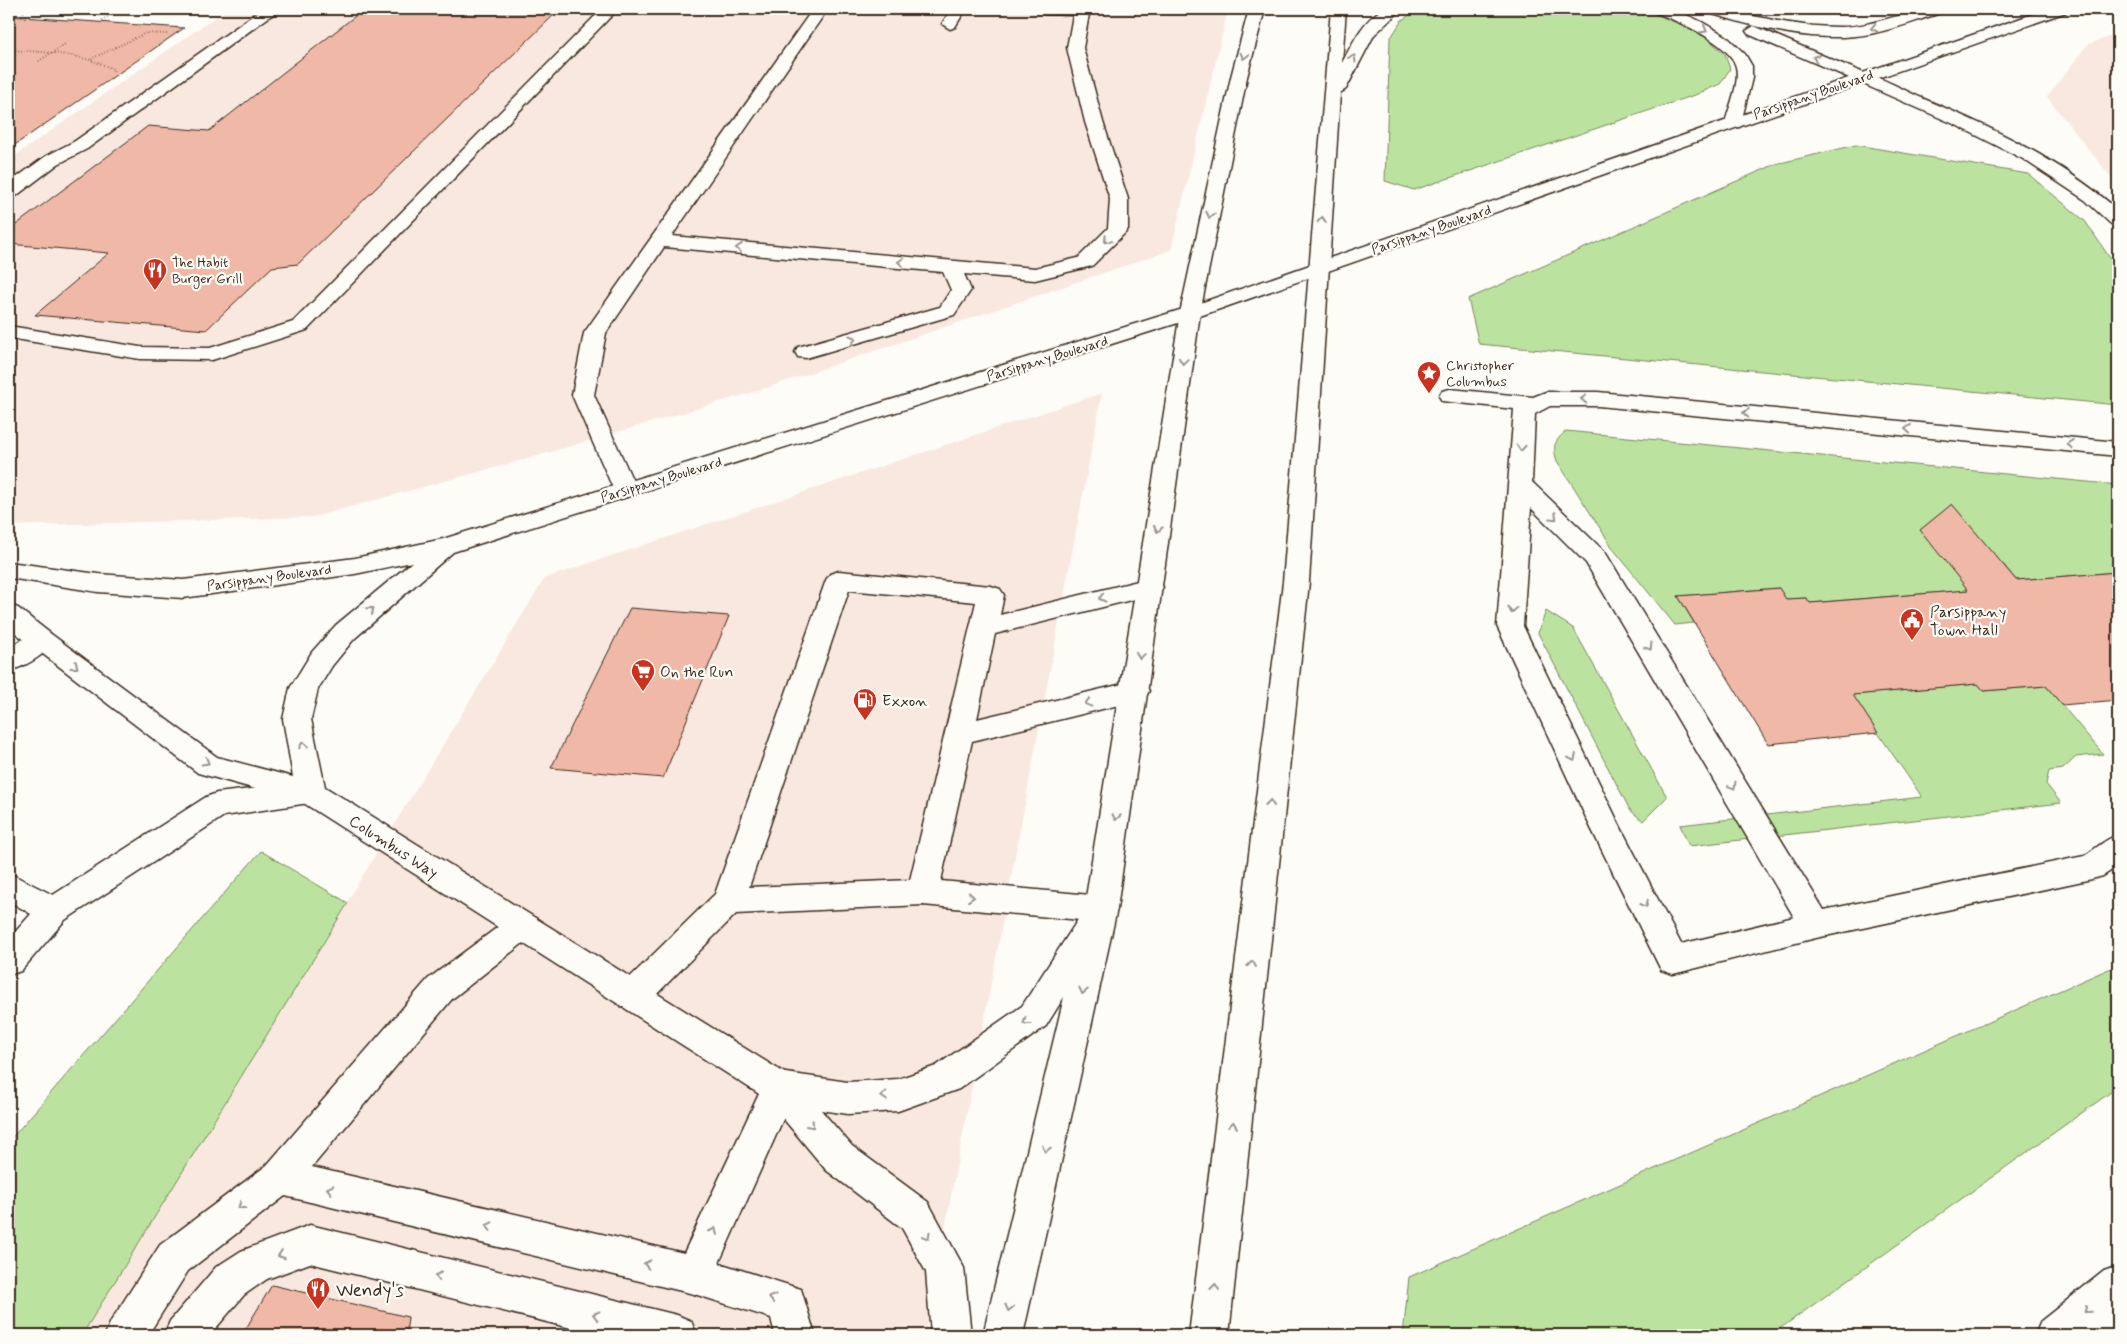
<svg xmlns="http://www.w3.org/2000/svg" width="2127" height="1344" viewBox="0 0 2127 1344" font-family="Mynerve,sans-serif">
<rect width="100%" height="100%" fill="#fdfcf7"/>
<filter id="ink" filterUnits="userSpaceOnUse"><feTurbulence type="fractalNoise" baseFrequency=".02" numOctaves="2"/><feDisplacementMap in="SourceGraphic" scale="10" xChannelSelector="R" yChannelSelector="G"/><feConvolveMatrix kernelMatrix="1 2 1 2 8 2 1 2 1" color-interpolation-filters="sRGB"/></filter>
<g filter="url(#ink)">
<!-- built -->
<g fill="#f9e8df">
<polygon points="227,9 1228,9 1171,250 760,390 537,456 313,517 9,526 9,160"/>
<polygon points="2118,33 2118,186 2047,97 2087,45"/>
<polygon points="1102,393 925,1335 82,1335 545,578"/>
</g>
<!-- green -->
<g fill="#bbe39f" stroke="#7b865e">
<polygon points="1420,9 1641,9 1685,26 1707,38 1725,54 1730,69 1720,84 1695,95 1414,190 1385,181 1390,39 1402,20"/>
<polygon points="1856,145 2028,174 2085,221 2118,270 2118,405 1479,344 1468,299 1776,164"/>
<path d="M1566,431L2118,485V572L2016,580L2004,565L1953,569L1968,590L1810,603L1806,598L1786,599L1778,588L1678,596L1694,623L1675,625L1614,550L1557,461C1552,446 1554,442 1566,431Z"/>
<polygon points="1546,611 1573,628 1667,797 1643,821 1630,810 1538,633"/>
<polygon points="1978,684 1984,691 2046,686 2103,754 2076,757 2063,769 2049,771 2046,784 2061,803 1689,846 1680,825 1922,797 1852,695"/>
<polygon points="261,851 348,903 82,1335 9,1335 9,1141"/>
<polygon points="2118,965 2118,1087 1771,1335 1403,1335 1409,1277"/>
</g>
<!-- building -->
<g fill="#f0b8a6" stroke="#3b2a1e">
<polygon points="364,9 560,9 298,264 272,267 206,330 35,315 109,253 9,244 9,230 148,126 209,131"/>
<polygon points="9,16 184,28 9,149"/>
<polygon points="1952,504 2016,580 2118,572 2118,700 2062,705 2046,686 1984,691 1978,684 1853,695 1878,733 1768,744 1678,596 1779,588 1786,599 1806,598 1810,603 1968,590 1920,530"/>
<polygon points="630,608 729,616 663,778 551,768"/>
<polygon points="272,1285 408,1317 406,1335 242,1335"/>
</g>
<g fill="none" stroke-linecap="round" stroke-linejoin="round">
<!-- minor casing -->
<g stroke="#3b2a1e" stroke-width="3">
<g id="minor">
<polygon points="262,9 280,9 87,149 58,164 16,196 9,198 9,183 46,156 75,141"/>
<polygon points="602,9 618,9 307,330 212,360 140,359 9,338 9,326 140,347 210,348 293,322"/>
<polygon points="951,9 966,9 955,27 950,29 942,24"/>
<polygon points="1036,9 1097,9 1089,14 1083,48 1103,122 1128,199 1128,229 1125,233 1092,266 1035,280 964,274 971,290 954,315 806,358 798,357 795,352 798,347 940,307 951,290 943,272 664,247 606,333 594,395 637,490 634,495 625,497 616,495 572,395 584,333 810,13 820,13 823,16 672,236 1035,268 1078,258 1108,228 1110,199 1085,122 1067,48 1073,15 1044,14"/>
<path d="M1860,72C1882,77 1903,90 1924,99C1993,128 2061,160 2118,210V226L2111,224L2085,200L2023,159L1956,125L1854,80L1852,77L1854,74Z"/>
<path d="M1450,389L1533,397L1546,392H1598L2118,442V456L1598,406H1550L1535,414L1532,482L1605,552L1824,910L2084,856C2096,849 2105,839 2118,835V866L2103,876L2092,879L1816,938L1673,974L1661,970L1589,824L1497,626L1514,409L1442,401L1439,396L1442,391ZM1531,508L1586,563L1794,917L1681,944L1619,824L1523,626Z"/>
<path d="M839,571L991,586L1000,589L1004,595L1000,615L1150,578L1159,581L1163,587L1159,593L995,634L977,719L1135,681L1145,684L1149,691L1145,698L1135,701L972,741L941,881L1101,896L1112,900L1117,909L1112,918L1101,922L923,905L736,914L645,1006L633,1010L621,1006L616,996L621,986L715,894L826,580L830,574ZM849,590L976,602L910,880L749,887Z"/>
<path d="M41,632L51,634L54,641C46,655 24,667 9,671V648L31,634Z"/>
<polygon points="311,782 322,785 326,793 322,801 224,816 65,920 21,971 9,975 9,939 31,914 9,901 9,873 53,895 206,797 217,793"/>
<polygon points="521,914 532,918 537,927 532,936 452,999 312,1167 684,1253 767,1077 779,1072 791,1077 797,1088 719,1263 801,1289 815,1335 775,1335 771,1318 694,1294 285,1196 188,1271 148,1335 105,1335 111,1321 160,1245 267,1165 428,979 510,918"/>
<polygon points="310,1225 677,1315 691,1321 697,1335 599,1335 310,1263 267,1279 244,1295 210,1335 164,1335 170,1321 216,1267 241,1251"/>
</g>
</g>
<!-- major casing -->
<g stroke="#3b2a1e" stroke-width="3">
<polygon id="major" points="2047,9 2069,9 2066,12 1197,317 453,552 354,639 332,666 318,689 311,719 325,787 791,1077 797,1088 791,1099 779,1104 767,1099 302,802 198,773 9,628 9,605 18,608 51,634 217,757 293,777 283,719 290,688 312,652 336,625 412,562 355,574 183,598 98,592 9,578 9,562 98,574 183,580 355,558 443,539 1183,309"/>
</g>
<!-- highway casing -->
<g stroke="#3b2a1e" stroke-width="3">
<g id="highway">
<polygon points="1249,9 1265,9 1247,77 1200,313 1117,909 1023,1335 983,1335 1064,997 1046,1026 959,1089 898,1111 848,1114 821,1110 852,1146 928,1202 964,1268 971,1335 931,1335 926,1272 902,1228 826,1170 767,1099 761,1088 767,1077 779,1072 848,1082 898,1079 936,1066 1022,1006 1079,918 1083,916 1180,313 1231,77"/>
<path d="M1331,9H1346L1342,63C1351,46 1364,18 1382,10C1387,7 1396,9 1402,9L1374,35L1346,89L1340,93L1309,582L1229,1335H1189L1283,582Z"/>
<path d="M1652,9H1673L1700,21L1726,36L1745,54L1752,66V78L1740,127H1728L1725,123C1729,107 1740,83 1736,67C1730,42 1676,21 1655,12Z"/>
<path d="M1703,9C1725,8 1743,14 1764,18C1789,24 1815,27 1840,27C1877,27 1910,7 1946,9L1943,12C1919,20 1895,29 1870,34C1816,44 1758,28 1706,12Z"/>
<polygon points="1754,26 1866,74 1868,77 1866,80 1854,80 1748,34 1746,31"/>
<polygon points="2118,1266 2118,1335 2091,1335 2093,1330 2086,1335 2035,1335 2041,1321 2104,1271"/>
</g>
</g>
<!-- path -->
<g stroke="#3b2a1e" stroke-width="2" stroke-dasharray="0.5 2.5" stroke-linecap="butt">
<polyline points="144,9 157,10"/>
<polyline points="23,12 29,9"/>
<polyline points="102,20 121,9"/>
<path d="M9,50C45,52 80,53 113,69L114,73"/>
<polyline points="91,59 146,33 168,34"/>
<polyline points="39,61 65,44"/>
<polyline points="9,106 11,107"/>
</g>
<!-- minor -->
<use href="#minor" fill="#fdfcf7" fill-rule="evenodd"/>
<!-- major -->
<use href="#major" fill="#fdfcf7" fill-rule="evenodd"/>
<!-- highway -->
<use href="#highway" fill="#fdfcf7" fill-rule="evenodd"/>
</g>
<!-- one-way arrows -->
<defs><path id="oneway-chevron" d="M-2-3.5L2.5 0L-2 3.5" fill="none" stroke-width="1.6" stroke-linecap="round" stroke-linejoin="round" transform="scale(1.25)"/></defs>
<g stroke="#9c938a">
<use href="#oneway-chevron" transform="translate(1874 28) rotate(168)"/>
<use href="#oneway-chevron" transform="translate(1704 30) rotate(30)"/>
<use href="#oneway-chevron" transform="translate(1244 56) rotate(105)"/>
<use href="#oneway-chevron" transform="translate(1353 58) rotate(-59)"/>
<use href="#oneway-chevron" transform="translate(1816 58) rotate(-156)"/>
<use href="#oneway-chevron" transform="translate(1210 215) rotate(102)"/>
<use href="#oneway-chevron" transform="translate(1322 220) rotate(-85)"/>
<use href="#oneway-chevron" transform="translate(1107 240) rotate(134)"/>
<use href="#oneway-chevron" transform="translate(739 248) rotate(-175)"/>
<use href="#oneway-chevron" transform="translate(901 262) rotate(-175)"/>
<use href="#oneway-chevron" transform="translate(853 339) rotate(-16)"/>
<use href="#oneway-chevron" transform="translate(1183 361) rotate(98)"/>
<use href="#oneway-chevron" transform="translate(1584 399) rotate(-177)"/>
<use href="#oneway-chevron" transform="translate(1746 413) rotate(-175)"/>
<use href="#oneway-chevron" transform="translate(1908 429) rotate(-175)"/>
<use href="#oneway-chevron" transform="translate(2070 444) rotate(-175)"/>
<use href="#oneway-chevron" transform="translate(1521 448) rotate(93)"/>
<use href="#oneway-chevron" transform="translate(1554 517) rotate(44)"/>
<use href="#oneway-chevron" transform="translate(1158 529) rotate(99)"/>
<use href="#oneway-chevron" transform="translate(1102 598) rotate(166)"/>
<use href="#oneway-chevron" transform="translate(371 610) rotate(-40)"/>
<use href="#oneway-chevron" transform="translate(1512 610) rotate(98)"/>
<use href="#oneway-chevron" transform="translate(1649 647) rotate(59)"/>
<use href="#oneway-chevron" transform="translate(1140 656) rotate(98)"/>
<use href="#oneway-chevron" transform="translate(75 666) rotate(37)"/>
<use href="#oneway-chevron" transform="translate(1088 703) rotate(166)"/>
<use href="#oneway-chevron" transform="translate(303 745) rotate(-101)"/>
<use href="#oneway-chevron" transform="translate(1573 758) rotate(65)"/>
<use href="#oneway-chevron" transform="translate(206 762) rotate(31)"/>
<use href="#oneway-chevron" transform="translate(1733 786) rotate(59)"/>
<use href="#oneway-chevron" transform="translate(1270 803) rotate(-83)"/>
<use href="#oneway-chevron" transform="translate(1116 817) rotate(99)"/>
<use href="#oneway-chevron" transform="translate(971 897) rotate(5)"/>
<use href="#oneway-chevron" transform="translate(1645 904) rotate(63)"/>
<use href="#oneway-chevron" transform="translate(1252 964) rotate(-83)"/>
<use href="#oneway-chevron" transform="translate(1083 991) rotate(103)"/>
<use href="#oneway-chevron" transform="translate(1026 1022) rotate(144)"/>
<use href="#oneway-chevron" transform="translate(884 1096) rotate(177)"/>
<use href="#oneway-chevron" transform="translate(811 1125) rotate(49)"/>
<use href="#oneway-chevron" transform="translate(1233 1125) rotate(-83)"/>
<use href="#oneway-chevron" transform="translate(1046 1149) rotate(103)"/>
<use href="#oneway-chevron" transform="translate(330 1189) rotate(-167)"/>
<use href="#oneway-chevron" transform="translate(241 1206) rotate(143)"/>
<use href="#oneway-chevron" transform="translate(489 1226) rotate(-167)"/>
<use href="#oneway-chevron" transform="translate(714 1231) rotate(-66)"/>
<use href="#oneway-chevron" transform="translate(927 1236) rotate(60)"/>
<use href="#oneway-chevron" transform="translate(281 1255) rotate(160)"/>
<use href="#oneway-chevron" transform="translate(647 1264) rotate(-167)"/>
<use href="#oneway-chevron" transform="translate(438 1276) rotate(-166)"/>
<use href="#oneway-chevron" transform="translate(1215 1287) rotate(-83)"/>
<use href="#oneway-chevron" transform="translate(772 1298) rotate(-163)"/>
<use href="#oneway-chevron" transform="translate(1009 1308) rotate(103)"/>
<use href="#oneway-chevron" transform="translate(2087 1310) rotate(141)"/>
<use href="#oneway-chevron" transform="translate(596 1315) rotate(-166)"/>
</g>
</g>
<!-- icons -->
<defs>
<g id="restaurant-pin" transform="scale(1.25)"><path d="M0 17L-7.5 6A9.5 9.5 0 1 1 7.5 6Z" fill="#c8321e" stroke="#fdfcf7"/><path d="M-5-6h1v4h1v-4h1v4h1v-4h1v5L-1.5 .5V6h-2V.5L-5-1ZM5-6V6H3V1.5H1.5Q1.5-4 5-6Z" fill="#fff"/></g>
<g id="sight-pin" transform="scale(1.25)"><path d="M0 17L-7.5 6A9.5 9.5 0 1 1 7.5 6Z" fill="#c8321e" stroke="#fdfcf7"/><path d="M0-6L1.8-2.2L6-1.7L2.9 1.2L3.7 5.4L0 3.3L-3.7 5.4L-2.9 1.2L-6-1.7L-1.8-2.2Z" fill="#fff"/></g>
<g id="civic-pin" transform="scale(1.25)"><path d="M0 17L-7.5 6A9.5 9.5 0 1 1 7.5 6Z" fill="#c8321e" stroke="#fdfcf7"/><path d="M-.6-6.5H3V-4.5H.6V-3L4-1V1h2V6H-6V1h2V-1L-.6-3ZM-1.2 2.5V6h2.4V2.5Z" fill="#fff"/></g>
<g id="supermarket-pin" transform="scale(1.25)"><path d="M0 17L-7.5 6A9.5 9.5 0 1 1 7.5 6Z" fill="#c8321e" stroke="#fdfcf7"/><path d="M-6-5.5h2.5l.6 2H6L4.5 2H-2.5L-4.4-4H-6ZM-1.5 3.2a1.3 1.3 0 1 0 .1 0ZM3 3.2a1.3 1.3 0 1 0 .1 0Z" fill="#fff"/></g>
<g id="fuel-pin" transform="scale(1.25)"><path d="M0 17L-7.5 6A9.5 9.5 0 1 1 7.5 6Z" fill="#c8321e" stroke="#fdfcf7"/><path d="M-5.5-6h7V0h2V4h1.3V-2.5L3-4.5l.8-.8L6-3V5H2.5V1h-1V6h-7ZM-4.2-4.7v3.2H.2V-4.7Z" fill="#fff"/></g>
</defs>
<g fill-rule="evenodd">
<use href="#restaurant-pin" x="155" y="270"/>
<use href="#sight-pin" x="1429" y="373"/>
<use href="#civic-pin" x="1912" y="620"/>
<use href="#supermarket-pin" x="643" y="671"/>
<use href="#fuel-pin" x="865" y="700"/>
<use href="#restaurant-pin" x="318" y="1289"/>
</g>
<g text-anchor="middle" stroke-width="4.5" stroke-linejoin="round" paint-order="stroke">
<!-- far-street labels -->
<g font-size="14" fill="#3b2a1e" stroke="#fdfcf7">
<text transform="translate(1813 94) rotate(-19)" y="5">Parsippany Boulevard</text>
<text transform="translate(1431 229) rotate(-19)" y="5">Parsippany Boulevard</text>
<text transform="translate(1047 358) rotate(-17)" y="5">Parsippany Boulevard</text>
<text transform="translate(661 479) rotate(-17)" y="5">Parsippany Boulevard</text>
<text transform="translate(269 577) rotate(-8)" y="5">Parsippany Boulevard</text>
</g>
<!-- far-poi labels -->
<g font-size="14" fill="#3b2a1e" stroke="#fdfcf7" text-anchor="start">
<text x="172" y="267">The Habit<tspan x="172" dy="16">Burger Grill</tspan></text>
<text x="1446" y="370">Christopher<tspan x="1446" dy="16">Columbus</tspan></text>
</g>
<!-- poi labels -->
<g font-size="16" fill="#3b2a1e" stroke="#fdfcf7" text-anchor="start">
<text x="1930" y="617">Parsippany<tspan x="1930" dy="18">Town Hall</tspan></text>
<text x="660" y="677">On the Run</text>
<text x="882" y="706">Exxon</text>
</g>
<!-- street labels -->
<g font-size="16" fill="#3b2a1e" stroke="#fdfcf7">
<text transform="translate(394 846) rotate(33)" y="6">Columbus Way</text>
</g>
<!-- near-poi labels -->
<g font-size="19" fill="#3b2a1e" stroke="#fdfcf7" text-anchor="start">
<text x="336" y="1296">Wendy's</text>
</g>
</g>
<!-- margin -->
<rect width="2127" height="1344" fill="none" stroke="#fdfcf7" stroke-width="30"/>
<rect x="15" y="15" width="2097" height="1314" fill="none" stroke="#3b2a1e" stroke-width="2" filter="url(#ink)"/>
</svg>
